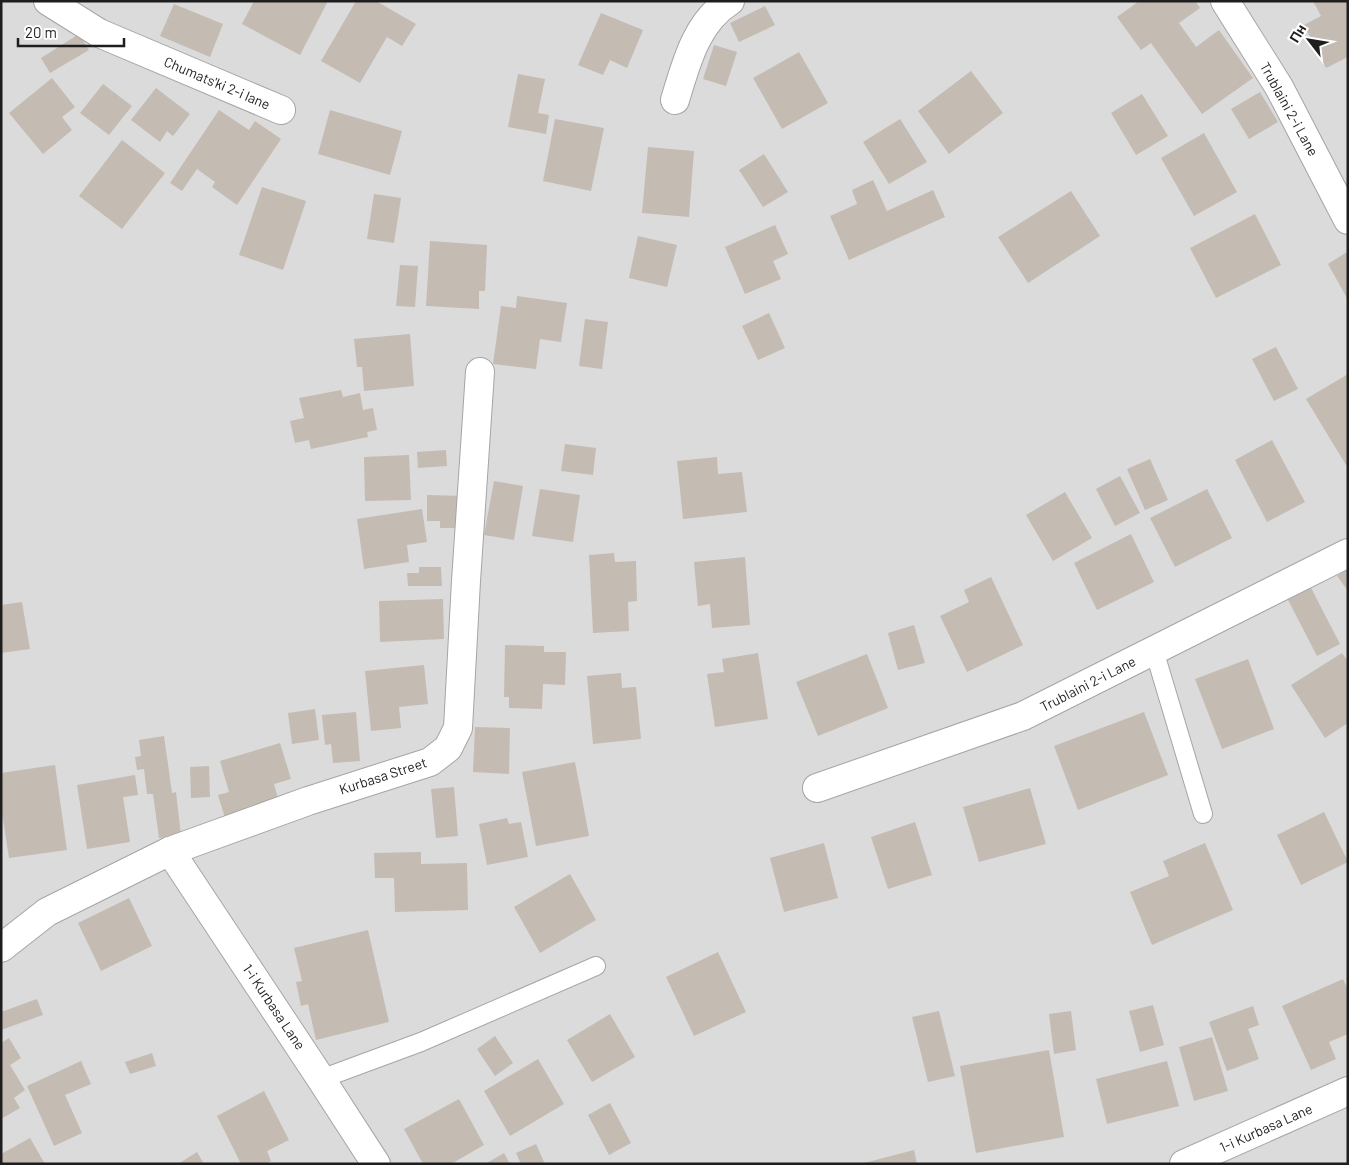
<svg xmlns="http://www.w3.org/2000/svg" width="1349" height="1165" viewBox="0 0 1349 1165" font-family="Barlow,sans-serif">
<rect width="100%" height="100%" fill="#f0ebe4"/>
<!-- residential -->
<rect fill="#dcdbdb" x="1" y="1" width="1347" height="1163"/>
<!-- building -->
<g fill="#c4bbb3">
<polygon points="254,1 328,1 300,55 242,24"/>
<polygon points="356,1 376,1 416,24 402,46 387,37 360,83 321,61"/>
<polygon points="1139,1 1195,1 1200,8 1179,23 1196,47 1219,30 1253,78 1202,114 1151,43 1141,50 1117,17"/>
<polygon points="1313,1 1348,1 1348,57 1326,68 1304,25 1321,16"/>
<polygon points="174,4 223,24 210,57 160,36"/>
<polygon points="765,6 775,25 739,42 730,23"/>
<polygon points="601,13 643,30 627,68 610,60 603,75 578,65"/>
<polygon points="79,34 89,50 50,73 41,58"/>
<polygon points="714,45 737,52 726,86 703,79"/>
<polygon points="799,52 828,103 782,129 753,78"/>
<polygon points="971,71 1003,113 949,154 918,111"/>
<polygon points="518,74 545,79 538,113 549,115 546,134 508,127"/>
<polygon points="52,78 75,107 62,117 72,130 43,154 9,113"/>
<polygon points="103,84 132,106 109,135 80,113"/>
<polygon points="156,88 190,114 173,136 167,131 160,142 131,120"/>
<polygon points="1260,92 1278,122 1249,139 1231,109"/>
<polygon points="1142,94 1168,136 1136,155 1111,113"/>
<polygon points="219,110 249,130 255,121 281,139 237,205 212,187 215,182 197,169 182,191 170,183"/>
<polygon points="330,110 402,131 390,175 318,154"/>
<polygon points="555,119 604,128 591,191 543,181"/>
<polygon points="900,119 927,162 889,184 863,142"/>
<polygon points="1204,133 1237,192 1194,216 1161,158"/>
<polygon points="122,140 165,173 122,229 79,196"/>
<polygon points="648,147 694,151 689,217 642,213"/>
<polygon points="764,154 788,192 763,207 739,170"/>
<polygon points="873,180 887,211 933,190 945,217 849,260 830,216 857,204 852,190"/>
<polygon points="262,187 306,201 283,270 239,255"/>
<polygon points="1071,191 1100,236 1028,283 998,237"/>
<polygon points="374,194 401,198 394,243 367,239"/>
<polygon points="1255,214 1281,265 1216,298 1190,248"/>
<polygon points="775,225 788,254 773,261 781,279 745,294 725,247"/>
<polygon points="638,236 677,245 667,287 629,278"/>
<polygon points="430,241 487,245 485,291 479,291 479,309 426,306"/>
<polygon points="1347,252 1348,254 1348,300 1328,264"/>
<polygon points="400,265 418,266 415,307 396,306"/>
<polygon points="517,296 567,303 561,342 540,339 536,369 493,364 501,306 516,308"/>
<polygon points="769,313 785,348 758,360 742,326"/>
<polygon points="585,319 608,322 602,369 579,366"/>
<polygon points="410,334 414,386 364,391 362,367 357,367 354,339"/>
<polygon points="1276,347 1298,389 1274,401 1252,359"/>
<polygon points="1348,374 1348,465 1346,465 1306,399"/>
<polygon points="341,390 343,397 360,393 363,410 373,408 377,430 367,432 368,437 311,449 309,440 295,443 290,421 304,418 299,398"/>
<polygon points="1272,440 1305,502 1267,522 1235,460"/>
<polygon points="565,444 596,448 593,475 561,471"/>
<polygon points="446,450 447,466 418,468 417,452"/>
<polygon points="409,455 411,500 365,501 364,457"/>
<polygon points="717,457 718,474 742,472 747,512 683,519 677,461"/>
<polygon points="1150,459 1168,500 1145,510 1127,469"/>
<polygon points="1120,476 1140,513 1115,526 1096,489"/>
<polygon points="494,481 523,486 514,540 484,535"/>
<polygon points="540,489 580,495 573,542 532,536"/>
<polygon points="1207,489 1232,538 1175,567 1150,518"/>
<polygon points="1065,492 1092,538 1053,561 1026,515"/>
<polygon points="427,495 466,496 465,528 440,528 440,521 427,521"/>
<polygon points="422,509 427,542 407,545 409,562 364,569 357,519"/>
<polygon points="1131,534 1154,582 1097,610 1074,563"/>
<polygon points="614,553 615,562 636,561 637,601 628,602 629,631 593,633 589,555"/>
<polygon points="745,557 750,625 712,628 710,604 698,606 694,562"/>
<polygon points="419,567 441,567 442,586 408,586 407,573 419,573"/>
<polygon points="1348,569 1348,591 1337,576"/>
<polygon points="991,577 1023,645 967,672 940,616 969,602 964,590"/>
<polygon points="1309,584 1340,644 1317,656 1286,596"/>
<polygon points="443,599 444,639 380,642 379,601"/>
<polygon points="22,602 30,649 1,653 1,605"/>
<polygon points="914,625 925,663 898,670 888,633"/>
<polygon points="505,645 544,646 544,652 566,652 565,685 543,684 542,709 509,708 509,697 504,697"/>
<polygon points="758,653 768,719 715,727 707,674 724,672 722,659"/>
<polygon points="1342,653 1348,661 1348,723 1325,738 1291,685"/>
<polygon points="867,654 888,708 818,736 796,682"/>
<polygon points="1248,659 1274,729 1222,749 1195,679"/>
<polygon points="424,665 428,704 399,707 401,728 371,731 365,671"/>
<polygon points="621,673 622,688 636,687 641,739 593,744 587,676"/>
<polygon points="315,709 319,740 292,744 288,713"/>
<polygon points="356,712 360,761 333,763 331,744 325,745 322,715"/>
<polygon points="1144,712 1168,775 1078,810 1054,746"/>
<polygon points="475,727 510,728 509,774 473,772"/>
<polygon points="164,736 172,793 176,792 181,835 159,838 153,794 147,794 144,769 137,770 135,757 141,756 139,740"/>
<polygon points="280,743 291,779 274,784 279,802 225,818 218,795 229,792 220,761"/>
<polygon points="575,762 589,836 536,846 522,772"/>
<polygon points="55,765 67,850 9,858 1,806 1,773"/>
<polygon points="209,766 210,797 191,798 190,767"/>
<polygon points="135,775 138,795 123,797 130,842 87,849 77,785"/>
<polygon points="454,787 458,836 436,838 431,789"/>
<polygon points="1030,788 1046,844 979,862 963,807"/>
<polygon points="1324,812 1348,862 1301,885 1277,835"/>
<polygon points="507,818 509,824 521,822 528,857 487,865 479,824"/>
<polygon points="915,822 932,875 888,889 871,837"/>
<polygon points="824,843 838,898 784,912 770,858"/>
<polygon points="1205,843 1233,910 1152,945 1130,892 1169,876 1163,861"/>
<polygon points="421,852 421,864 467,863 468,910 395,912 394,878 375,878 374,853"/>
<polygon points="570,874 596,920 540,953 514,907"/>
<polygon points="129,898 152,946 101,971 78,923"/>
<polygon points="368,930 389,1022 316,1040 308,1004 301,1006 296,982 302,981 294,948"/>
<polygon points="718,952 746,1012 694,1036 666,977"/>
<polygon points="1343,979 1348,990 1348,1034 1329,1042 1336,1059 1311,1070 1282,1006"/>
<polygon points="37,999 43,1015 1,1030 1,1012"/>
<polygon points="1153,1005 1164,1045 1140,1052 1129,1011"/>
<polygon points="1253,1006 1259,1025 1248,1029 1259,1059 1227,1071 1209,1022"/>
<polygon points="939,1011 955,1076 928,1082 912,1017"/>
<polygon points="1071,1011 1076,1050 1054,1054 1049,1014"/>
<polygon points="610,1014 635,1057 592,1082 567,1040"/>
<polygon points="495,1036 513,1063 495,1076 477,1049"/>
<polygon points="1212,1037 1228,1091 1194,1101 1179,1047"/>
<polygon points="9,1038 21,1058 10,1065 25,1090 14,1098 20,1108 1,1119 1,1043"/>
<polygon points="1049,1050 1064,1137 976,1153 960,1066"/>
<polygon points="152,1053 156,1066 130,1074 125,1062"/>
<polygon points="538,1059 564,1104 510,1136 484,1091"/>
<polygon points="81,1061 91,1084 65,1095 82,1133 54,1146 27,1086"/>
<polygon points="1167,1061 1179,1106 1107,1124 1096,1079"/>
<polygon points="264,1091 289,1140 267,1151 271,1161 265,1164 241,1164 217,1116"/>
<polygon points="459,1099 484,1145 451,1164 423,1164 404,1129"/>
<polygon points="610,1103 631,1143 609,1155 588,1115"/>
<polygon points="30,1138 45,1164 1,1164 1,1154"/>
<polygon points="536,1144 545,1164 521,1164 516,1153"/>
<polygon points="914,1150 917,1164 864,1164 864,1163"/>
<polygon points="197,1152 204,1164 178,1164"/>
<polygon points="504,1153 510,1164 485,1164"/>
</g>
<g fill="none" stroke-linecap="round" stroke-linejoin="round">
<!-- lane casing -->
<g stroke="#a5a5a5" stroke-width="20">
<g id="lane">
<polyline points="1154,650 1203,814"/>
<polyline points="321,1079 421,1042 596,966"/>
</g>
</g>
<!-- street casing -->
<g stroke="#a5a5a5" stroke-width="30">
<g id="street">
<polyline points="48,1 99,33 281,110"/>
<polyline points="1225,1 1279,87 1348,220"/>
<path d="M675,100C686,64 696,22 730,1"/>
<polyline points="817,788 1023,716 1348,553"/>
<polyline points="170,851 321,1079 376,1164"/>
<polyline points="1,948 47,912 170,851 308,801 430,762 448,748 458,728 466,581 480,372"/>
<polyline points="1184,1164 1348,1091"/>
</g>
</g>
<!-- lane -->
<use href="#lane" stroke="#fff" stroke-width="18"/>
<!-- street -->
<use href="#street" stroke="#fff" stroke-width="28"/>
</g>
<g text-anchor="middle" stroke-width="4.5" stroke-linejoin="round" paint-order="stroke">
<!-- street labels -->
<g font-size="14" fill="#1e1e1e" stroke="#fff">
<text transform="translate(217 83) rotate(23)" y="5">Chumats'ki 2-i lane</text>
<text transform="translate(1289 109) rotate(61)" y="5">Trublaini 2-i Lane</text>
<text transform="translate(1088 684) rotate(-27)" y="5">Trublaini 2-i Lane</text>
<text transform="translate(383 776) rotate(-18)" y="5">Kurbasa Street</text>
<text transform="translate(274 1007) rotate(56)" y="5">1-i Kurbasa Lane</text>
<text transform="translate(1266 1128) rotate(-24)" y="5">1-i Kurbasa Lane</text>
</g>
</g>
<!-- border -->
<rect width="1349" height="1165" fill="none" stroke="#1e1e1e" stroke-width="5"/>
<!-- north arrow -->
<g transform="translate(1309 40) rotate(301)" stroke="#ffffff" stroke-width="4" paint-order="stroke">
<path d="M0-4L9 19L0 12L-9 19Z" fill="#1e1e1e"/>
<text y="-8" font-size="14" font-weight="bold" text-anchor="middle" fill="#1e1e1e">Пн</text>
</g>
<!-- scale -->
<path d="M18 38v8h106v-8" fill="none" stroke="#1e1e1e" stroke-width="2.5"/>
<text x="25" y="38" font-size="15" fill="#1e1e1e" stroke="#ffffff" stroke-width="4" paint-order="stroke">20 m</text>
</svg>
